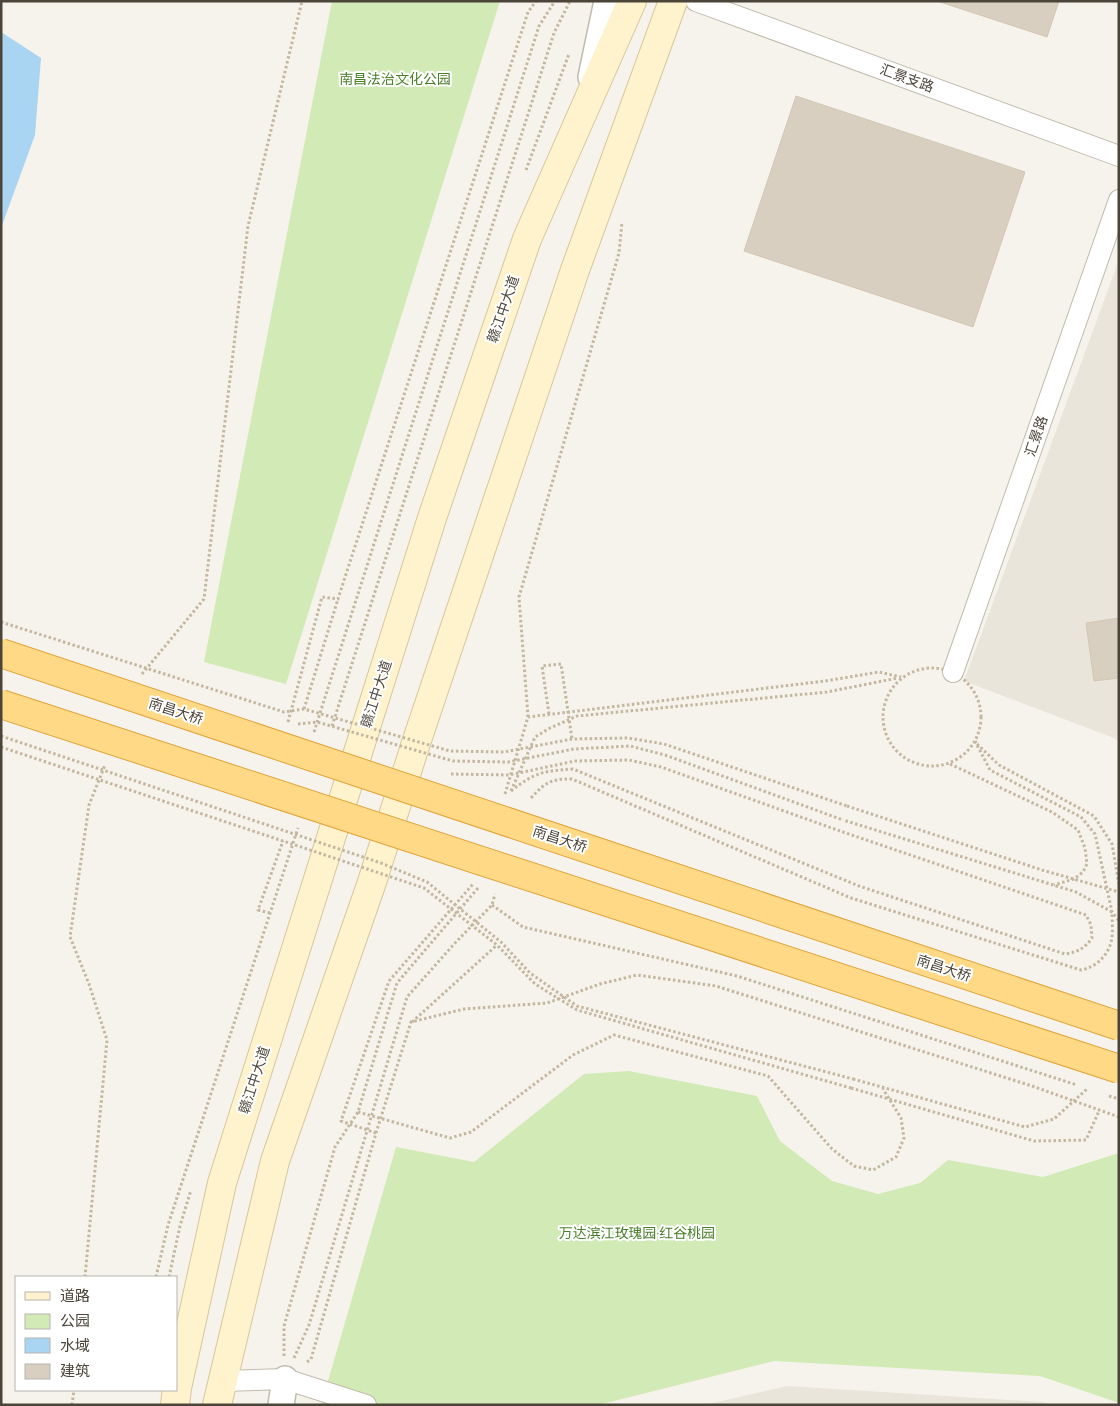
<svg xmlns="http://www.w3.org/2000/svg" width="1120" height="1406" viewBox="0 0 1120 1406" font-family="Quicksand,'Noto Sans SC',sans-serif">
<rect width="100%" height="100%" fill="#f6f3ec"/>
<!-- residential -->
<g fill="#eae5da">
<polygon points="1119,260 1119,740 964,681"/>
<polygon points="787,1386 1042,1402 1051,1405 704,1405"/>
</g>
<!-- green -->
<g fill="#d2eab5">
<polygon points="332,1 500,1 286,684 204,662"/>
<polygon points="629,1071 757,1096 780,1141 832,1181 878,1194 920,1183 948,1160 1043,1177 1119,1153 1119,1403 1040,1376 774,1361 598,1405 321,1405 396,1147 474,1162 584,1074"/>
</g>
<!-- water -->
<polygon fill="#a9d4f2" points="1,32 41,58 35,135 1,228"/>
<!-- building -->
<g fill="#d8cfc1" stroke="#d3c7b4">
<polygon points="937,1 1059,1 1047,37"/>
<polygon points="796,96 1025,172 973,327 744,251"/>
<polygon points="1119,618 1119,678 1094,681 1086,623"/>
</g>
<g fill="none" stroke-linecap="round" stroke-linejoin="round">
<!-- minor casing -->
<g stroke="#c2bbae" stroke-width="22">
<g id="minor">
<polyline points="696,1 1119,156"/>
<polyline points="953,672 1119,200"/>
<polyline points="222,1381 285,1379 366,1405"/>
</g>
</g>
<!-- tertiary casing -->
<g stroke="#c2bbae" stroke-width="28">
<g id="tertiary">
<polyline points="591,77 607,1"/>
<polyline points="281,1405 285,1379"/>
</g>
</g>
<!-- secondary casing -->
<g stroke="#d6c79b" stroke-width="30">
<g id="secondary">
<polyline points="175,1405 177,1388 222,1183 432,518 527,239 632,1"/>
<polyline points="217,1405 275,1161 372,882 416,743 575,270 673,1"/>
</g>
</g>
<!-- path -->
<g stroke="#c4b79f" stroke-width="3" stroke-dasharray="2.5 2.5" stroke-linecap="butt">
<polyline points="526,170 569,54"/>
<circle cx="932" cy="717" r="49"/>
<polyline points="142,674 204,599 248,226 302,1"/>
<polyline points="304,709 338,599"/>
<polyline points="528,717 519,597 619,253 622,222"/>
<polyline points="288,722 322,597 338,599 528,12 536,1"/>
<polyline points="332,726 554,33 570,1"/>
<polyline points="314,732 539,26 555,1"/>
<polyline points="975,741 990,770 1081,817 1095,834 1112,912 1119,921"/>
<polyline points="977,744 999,765 1094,816 1112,844 1119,884"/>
<polyline points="950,764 1052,812 1078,830 1085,848 1087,864 1083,872 1074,879 1054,885"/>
<path d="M511,791C535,772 544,771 573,769L859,886L1065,954C1078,952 1085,948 1092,938L1091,925L1086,915L840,831"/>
<polyline points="511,791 535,737 550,728 577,716 827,692 898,678"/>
<polyline points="505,794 528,717 825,681 879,672 901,677"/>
<path d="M531,798C546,782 550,779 572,779L851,898L1081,970C1097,967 1110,954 1112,937C1113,929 1112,920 1112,912L1076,892L843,820"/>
<polyline points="847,806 1042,870 1119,892"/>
<polyline points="492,905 523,927 737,976 1077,1085"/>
<polyline points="270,913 258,910 283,841"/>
<polyline points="412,1022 497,945"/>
<polyline points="853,1079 1025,1127 1054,1119 1087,1089"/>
<polyline points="851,1088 1034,1141 1086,1140 1099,1111"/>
<polyline points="1109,1096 1119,1099"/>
<polyline points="358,1112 450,1138 471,1132 573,1055 614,1035 768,1076 832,1149 854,1166 873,1170 896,1157 904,1138 901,1118 883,1089"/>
<polyline points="376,1133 341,1121 389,981 473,884"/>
<polyline points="85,1277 107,1040 89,984 70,937 89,805 105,765"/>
<polyline points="156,1277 168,1225 298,828"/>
<polyline points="169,1277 180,1226 191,1190"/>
<polyline points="284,1356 284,1326 335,1147 358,1112 397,983 478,888"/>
<polyline points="294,1358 309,1325 407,997 455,943 492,905 495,894"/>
<polyline points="307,1362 311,1359 376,1133 411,1022 464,1009 547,1003 600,984 637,975 716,986 1032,1086 1119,1117"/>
<polyline points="72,1405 74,1390"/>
</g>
<!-- minor -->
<use href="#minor" stroke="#fff" stroke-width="20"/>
<!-- tertiary -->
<use href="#tertiary" stroke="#fff" stroke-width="25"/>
<!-- secondary -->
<use href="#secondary" stroke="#fff3cd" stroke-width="28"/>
<!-- trunk-bridge casing -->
<g stroke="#e0a43c" stroke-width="30" stroke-linecap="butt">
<g id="trunk-bridge">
<polyline points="1,653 1119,1026"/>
<polyline points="1,704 1119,1069"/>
</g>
</g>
<!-- path-bridge -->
<g stroke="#c4b79f" stroke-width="3" stroke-dasharray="2.5 2.5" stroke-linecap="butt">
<polyline points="1,622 284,712 304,709 450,751 504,752 572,739 628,738 664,744 847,806"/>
<polyline points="549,714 542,666 561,664 572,739"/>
<polyline points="298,724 317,722 453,761 508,762 574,749 630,746 665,755 843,820"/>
<polyline points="1,736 381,863 427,882 501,942 530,973 577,1006 853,1079"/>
<polyline points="1,747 424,888 497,945 535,984 577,1010 851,1088"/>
<polyline points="451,774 509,775 575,761 629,760 661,767 840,831"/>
</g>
<!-- trunk-bridge -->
<use href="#trunk-bridge" stroke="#ffd985" stroke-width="28"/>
</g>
<g text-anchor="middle" stroke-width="4" stroke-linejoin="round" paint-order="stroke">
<!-- street labels -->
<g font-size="14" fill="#4b4439" stroke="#fff">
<text transform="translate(907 78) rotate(20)" y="5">汇景支路</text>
<text transform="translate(503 309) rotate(-71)" y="5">赣江中大道</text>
<text transform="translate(1036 436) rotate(-71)" y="5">汇景路</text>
<text transform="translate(376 694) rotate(-72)" y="5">赣江中大道</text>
<text transform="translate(176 711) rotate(18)" y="5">南昌大桥</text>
<text transform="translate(560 839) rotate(18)" y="5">南昌大桥</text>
<text transform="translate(944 968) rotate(18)" y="5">南昌大桥</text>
<text transform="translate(254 1080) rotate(-72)" y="5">赣江中大道</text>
</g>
<!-- park labels -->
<g font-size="14" fill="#4a7f2a" stroke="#fff">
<text x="395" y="84">南昌法治文化公园</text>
<text x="637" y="1238">万达滨江玫瑰园·红谷桃园</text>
</g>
</g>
<!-- border -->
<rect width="1120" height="1406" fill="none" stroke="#4b4439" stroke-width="5"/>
<!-- legend -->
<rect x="15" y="1276" width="162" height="115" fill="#ffffff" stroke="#b7b4b0"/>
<rect x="25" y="1292" width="25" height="8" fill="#fff3cd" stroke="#b7b4b0"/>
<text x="60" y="1301" font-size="15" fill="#4b4439">道路</text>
<rect x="25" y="1314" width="25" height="15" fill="#d2eab5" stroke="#b7b4b0"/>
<text x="60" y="1326" font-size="15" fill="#4b4439">公园</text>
<rect x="25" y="1338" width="25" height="15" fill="#a9d4f2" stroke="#b7b4b0"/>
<text x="60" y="1351" font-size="15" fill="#4b4439">水域</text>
<rect x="25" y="1364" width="25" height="15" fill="#d8cfc1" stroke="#b7b4b0"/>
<text x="60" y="1376" font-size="15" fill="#4b4439">建筑</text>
</svg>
